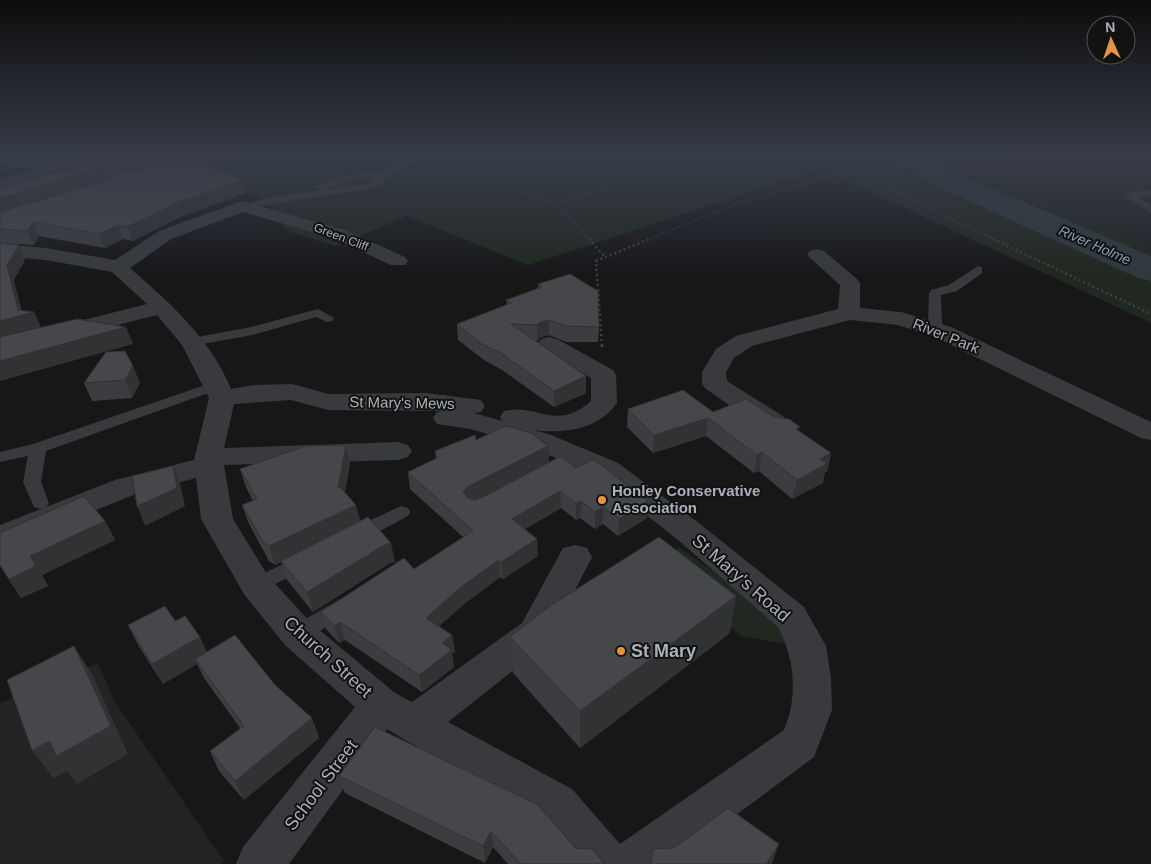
<svg xmlns="http://www.w3.org/2000/svg" width="1151" height="864" viewBox="0 0 1151 864" font-family="Arial,sans-serif">
<rect width="100%" height="100%" fill="#171718"/>
<!-- built -->
<g fill="#232325">
<polygon points="939,156 1141,156 1151,159 1151,246"/>
<polygon points="98,663 115,702 224,861 222,864 0,864 0,703"/>
</g>
<!-- green -->
<g fill="#212821">
<polygon points="0,156 86,156 32,168 0,171"/>
<polygon points="224,156 939,156 1151,246 1151,323 821,169 528,265 407,216 336,246 287,231 265,200 214,177 234,158"/>
<polygon points="679,547 780,619 796,646 741,636 659,563"/>
</g>
<g fill="none" stroke-linecap="round" stroke-linejoin="round">
<!-- river -->
<g fill="#30393d" fill-rule="evenodd">
<polygon points="0,156 86,156 82,162 41,170 0,164"/>
<polygon points="891,156 925,156 956,173 1151,256 1151,281 1138,278 934,185 895,162"/>
</g>
<!-- path-far2 -->
<g stroke="#3e4144" stroke-width="2" stroke-dasharray="1 2.5" stroke-linecap="butt">
<polyline points="830,156 832,162 996,240"/>
<polyline points="431,175 450,172 488,178 554,205 610,188 663,178 832,162"/>
<polyline points="489,178 570,165 582,156"/>
<polyline points="555,206 571,219 590,240"/>
<polyline points="647,240 728,207 848,170"/>
</g>
<!-- path-far1 -->
<g stroke="#3e4144" stroke-width="2.5" stroke-dasharray="2 3" stroke-linecap="butt">
<polyline points="589,239 605,257"/>
<polyline points="993,239 1151,314"/>
<polyline points="602,346 596,261 650,239"/>
</g>
<!-- path -->
<polyline stroke="#3e4144" stroke-width="3" stroke-dasharray="2.5 4" stroke-linecap="butt" points="602,345 602,347"/>
<!-- lane -->
<g fill="#383a3d" fill-rule="evenodd">
<path d="M422,156H433L395,171L375,188L242,209L237,206L276,196L322,190L317,187L319,185C339,178 360,168 382,173L389,167ZM374,177L369,184L322,190L359,178Z"/>
<polygon points="1151,190 1151,196 1139,197 1151,205 1151,213 1124,195 1129,192"/>
<polygon points="978,266 982,267 982,273 957,291 941,295 942,323 950,332 943,336 938,335 928,324 929,293 931,290 949,285"/>
<polygon points="318,309 334,318 332,321 327,322 316,317 252,335 192,346 185,342 192,338 251,327"/>
<polygon points="217,381 224,385 222,388 46,451 41,482 49,503 46,507 40,509 34,507 23,482 28,456 0,462 0,452 33,444"/>
<polygon points="401,506 408,508 410,512 408,516 363,540 356,542 349,540 346,535 349,530"/>
<polygon points="303,555 310,557 313,562 310,567 263,590 256,593 249,590 246,585 249,580"/>
<polygon points="340,599 347,601 351,607 347,613 306,640 298,643 290,640 287,634 290,628"/>
</g>
<!-- street -->
<g fill="#383a3d" fill-rule="evenodd">
<polygon points="71,156 91,156 89,159 0,190 0,180"/>
<path d="M242,201L345,230L405,257L408,261L405,265H391L333,238L243,212L171,239L130,268C169,302 211,339 231,389L254,385L292,384L329,394L426,393L481,400L485,406L481,412L474,413L502,421L500,417L504,411C536,403 557,432 591,401V378L541,349L537,344L541,339L549,337L557,339L613,370L616,375L617,403C598,430 563,434 533,430L551,435L618,463L700,524L804,607L826,646L831,678L832,710L814,757L670,864H576L540,821L387,729L289,864H236L243,847L355,707L285,645L244,594L201,519L196,478L136,494L0,549V525L115,480L194,460L209,398L182,345L157,315L0,355V341L147,304L112,272L46,260L0,256V244L46,248L115,260L159,231ZM291,400L328,410L443,411L437,412L433,418L437,424L470,429L531,447L598,477L678,540L778,627C795,659 798,696 784,730L620,844L572,789L448,722L548,643L592,557L587,548L575,545L563,548L522,623L412,702L395,693L311,623L268,576L233,519L224,465L398,460L408,457L412,451L408,445L398,442L224,448L234,404Z"/>
<polygon points="817,249 824,251 857,279 860,283 860,308 901,312 951,327 1151,422 1151,440 1141,438 935,337 898,325 850,320 752,346 734,358 726,372 727,381 783,416 787,422 783,428 773,430 763,428 706,389 702,384 702,372 716,349 736,336 838,309 840,285 807,255 810,251"/>
</g>
</g>
<!-- wall -->
<g fill="#3c3d40" fill-rule="evenodd">
<path d="M112,156H184L246,193L180,217L133,241L123,239L105,248L39,236L34,245L0,243V189ZM134,166L142,168L136,171H126Z"/>
<polygon points="538,284 599,327 598,342 566,342 549,335 541,337 537,341 535,341 586,393 554,407 502,370 484,360 458,340 457,324 507,305 506,300 538,288"/>
<polygon points="106,352 140,383 132,398 92,401 84,383"/>
<polygon points="628,409 713,412 774,417 799,431 831,453 827,472 825,472 823,483 792,499 759,471 754,473 706,436 653,453 627,427"/>
<polygon points="476,440 548,446 549,463 478,499 576,468 647,518 618,536 603,524 595,529 580,518 576,520 561,508 525,529 538,556 503,579 500,577 464,604 439,626 452,635 455,652 452,654 454,667 422,692 345,640 339,643 326,629 321,612 414,569 463,537 410,489 408,472 436,459 435,451"/>
<polygon points="346,445 350,463 345,492 360,521 395,562 390,563 313,612 287,580 281,562 275,565 269,561 249,524 242,505 253,501 246,487 240,469"/>
<polygon points="105,521 115,540 42,575 48,586 21,598 0,566 0,533"/>
<polygon points="175,621 200,637 206,652 275,685 312,718 319,738 244,800 219,771 210,751 240,728 204,678 197,664 163,684 138,645 128,625"/>
<polygon points="730,633 580,748 513,673 510,637"/>
<polygon points="339,776 575,848 604,864 508,864 493,847 485,863 345,793"/>
</g>
<!-- shaded-wall -->
<g fill="#313234">
<polygon points="127,156 130,156 134,166 126,171 121,180 117,167 122,159"/>
<polygon points="105,167 109,180 0,213 0,198"/>
<polygon points="242,180 246,193 180,217 133,241 127,227 176,203"/>
<polygon points="33,222 39,236 34,245 27,231"/>
<polygon points="118,225 123,239 105,248 99,234"/>
<polygon points="19,245 25,260 14,280 23,315 34,312 42,329 0,339 0,321 18,310 7,265"/>
<polygon points="549,320 549,335 541,337 537,341 537,325 540,322"/>
<polygon points="126,327 133,344 0,381 0,361"/>
<polygon points="133,366 140,383 132,398 125,380"/>
<polygon points="586,376 586,393 554,407 554,391"/>
<polygon points="708,418 706,436 653,453 654,435"/>
<polygon points="346,445 350,463 342,507 338,488"/>
<polygon points="548,446 549,463 469,503 463,492 467,487"/>
<polygon points="762,452 759,471 754,473 757,455"/>
<polygon points="831,453 827,472 825,472 823,483 792,499 797,480 820,459"/>
<polygon points="173,466 180,484 185,506 145,526 137,506"/>
<polygon points="560,491 561,508 513,536 512,519"/>
<polygon points="581,501 580,518 576,520 576,503"/>
<polygon points="648,501 647,518 618,536 619,519"/>
<polygon points="356,505 361,524 281,561 281,562 275,565 269,546"/>
<polygon points="603,507 603,524 595,529 595,512"/>
<polygon points="105,521 115,540 42,575 48,586 21,598 9,579 30,556"/>
<polygon points="537,539 538,556 503,579 501,562"/>
<polygon points="391,543 395,562 390,563 313,612 307,592 386,544"/>
<polygon points="499,560 500,577 464,604 429,635 426,618 461,587"/>
<polygon points="736,596 730,633 580,748 580,711"/>
<polygon points="340,622 345,640 339,643 334,626"/>
<polygon points="452,635 455,652 452,654 454,667 422,692 419,675 442,643"/>
<polygon points="200,637 209,657 195,659 197,664 163,684 152,664"/>
<polygon points="74,646 92,674 128,754 77,784 67,771 53,778 32,750"/>
<polygon points="312,718 319,738 244,800 235,781"/>
<polygon points="491,831 493,847 485,863 483,846"/>
<polygon points="779,844 773,861 772,864 766,864"/>
</g>
<!-- building -->
<g fill="#46474b" stroke="#313234">
<polygon points="112,156 127,156 122,159 122,162 117,167 120,172 136,171 150,164 149,158 136,156 184,156 242,180 176,203 127,227 118,225 99,234 33,222 27,231 0,229 0,212 112,179 115,174 105,167 0,198 0,189"/>
<polygon points="0,243 19,245 7,265 18,310 34,312 0,321"/>
<polygon points="570,274 598,291 599,327 566,326 549,320 540,322 537,325 511,324 586,376 554,391 501,353 482,344 457,324 511,303 506,300 542,287 538,284"/>
<polygon points="77,319 126,327 0,361 0,337"/>
<polygon points="125,351 133,366 125,380 84,383 106,352"/>
<polygon points="683,390 713,412 746,399 774,417 789,419 800,427 796,429 831,453 820,459 827,464 797,480 762,452 757,455 708,418 654,435 628,409"/>
<polygon points="506,426 531,433 548,446 467,487 463,492 468,498 475,500 481,498 561,456 576,468 592,460 597,462 648,501 619,519 603,507 595,512 581,501 576,503 560,491 512,519 537,539 501,562 499,560 461,587 426,618 452,635 442,643 452,650 419,675 340,622 334,626 321,612 404,558 414,569 473,531 408,472 437,458 435,451 475,435 476,440"/>
<polygon points="346,445 338,488 340,487 356,505 269,546 263,542 242,505 257,499 240,469 305,446"/>
<polygon points="173,466 177,488 137,506 132,476"/>
<polygon points="84,496 105,521 30,556 36,566 9,579 0,565 0,533"/>
<polygon points="368,517 391,543 386,544 307,592 281,561"/>
<polygon points="659,537 736,596 580,711 510,637 550,606"/>
<polygon points="165,606 175,621 185,616 200,637 152,664 128,625"/>
<polygon points="235,635 275,685 312,718 235,781 210,751 244,726 195,659"/>
<polygon points="74,646 111,726 56,756 50,741 32,750 7,680"/>
<polygon points="375,727 538,805 575,848 592,849 604,864 521,864 491,831 483,846 339,776"/>
<polygon points="728,808 779,844 767,863 768,864 651,864 653,849 674,848"/>
</g>
<!-- sky -->
<linearGradient id="sky" x2="0" y2="1"><stop stop-color="#0d0d0d"/><stop offset="0.57" stop-color="#363c48"/><stop offset="1" stop-color="#363c48" stop-opacity="0"/></linearGradient>
<rect width="1151" height="276" fill="url(#sky)"/>
<!-- markers -->
<g fill="#e29445" stroke="#121213" stroke-width="2">
<circle cx="602" cy="500" r="5"/>
<circle cx="621" cy="651" r="5"/>
</g>
<g text-anchor="middle" stroke-width="4" stroke-linejoin="round" paint-order="stroke">
<!-- far-street labels -->
<g font-size="12" fill="#aab0b7" stroke="#121213">
<text transform="translate(341 237) rotate(21)" y="4">Green Cliff</text>
</g>
<!-- far-water labels -->
<g font-size="14" font-style="italic" fill="#84a2af" stroke="#121213">
<text transform="translate(1095 245) rotate(24)" y="5">River Holme</text>
</g>
<!-- street labels -->
<g font-size="15" fill="#aab0b7" stroke="#121213">
<text transform="translate(946 336) rotate(22)" y="5">River Park</text>
<text transform="translate(402 403) rotate(1)" y="5">St Mary's Mews</text>
</g>
<!-- poi labels -->
<g font-size="15" font-weight="bold" fill="#aab0b7" stroke="#121213" text-anchor="start">
<text x="612" y="496">Honley Conservative<tspan x="612" dy="17">Association</tspan></text>
</g>
<!-- near-street labels -->
<g font-size="18" fill="#aab0b7" stroke="#121213">
<text transform="translate(741 578) rotate(41)" y="6">St Mary's Road</text>
<text transform="translate(328 657) rotate(42)" y="6">Church Street</text>
<text transform="translate(321 785) rotate(-53)" y="6">School Street</text>
</g>
<!-- near-poi labels -->
<g font-size="18" font-weight="bold" fill="#aab0b7" stroke="#121213" text-anchor="start">
<text x="631" y="657">St Mary</text>
</g>
</g>
<!-- north arrow -->
<g transform="translate(1111 40) rotate(357)"><circle r="24" fill="#121213" stroke="#4f5155"/>
<path d="M0-4L9 19L0 12L-9 19Z" fill="#e29445"/>
<text y="-8" font-size="14" font-weight="bold" text-anchor="middle" fill="#aab0b7">N</text>
</g>
</svg>
